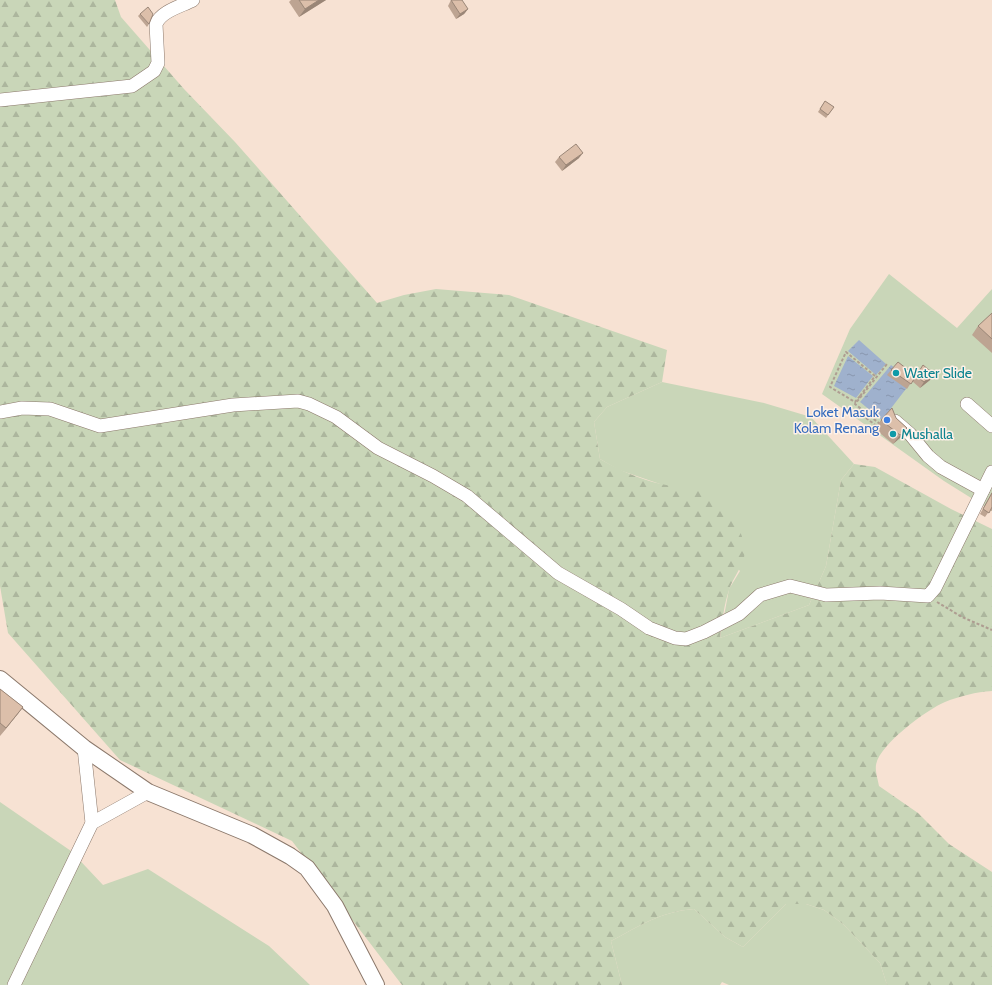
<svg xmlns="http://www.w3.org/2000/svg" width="992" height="985" viewBox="0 0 992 985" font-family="Cabin,sans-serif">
<defs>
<pattern id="forest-firs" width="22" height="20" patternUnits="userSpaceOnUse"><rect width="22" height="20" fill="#c9d6b8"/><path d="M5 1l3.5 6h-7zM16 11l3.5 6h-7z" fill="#acb69d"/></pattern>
<pattern id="water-ripples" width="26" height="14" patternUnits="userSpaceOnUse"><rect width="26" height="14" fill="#9fb1cd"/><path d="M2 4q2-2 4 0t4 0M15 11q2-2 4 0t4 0" fill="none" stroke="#8897af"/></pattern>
</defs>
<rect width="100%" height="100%" fill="#f7e2d3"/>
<!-- green -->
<g fill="#c9d6b8">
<polygon points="889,274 957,328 992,289 992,511 944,481 822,394 850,329"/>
<polygon points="662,382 764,403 811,417 854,464 841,480 826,566 809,605 720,638 729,589 740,571 660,484 619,470 600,459 594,422 607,407"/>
<polygon points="0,802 71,851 103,885 148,869 269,946 310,985 0,985"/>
<path d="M786,904H806L824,910L843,924L880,963L887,985H729L722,982L720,985H622L611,941C640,926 659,912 694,909L725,937L743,947Z"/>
</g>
<!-- forest -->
<path fill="url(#forest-firs)" d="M0,0H115L121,17L184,89L235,142L377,303L404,295L436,289L509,295L667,350L662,382L607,407L594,422L600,459C619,470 639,479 661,484C675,487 690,487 703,491C722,497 745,531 745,551C744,566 733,577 729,590C724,605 722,622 720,638L809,605L826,566L841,480L854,464L875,467L951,509L992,529V691C976,692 960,696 945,702C926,710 879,745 876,765C875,771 878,780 879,786L918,813L949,844L992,872V985H887L880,963L843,924L824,910L806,904H786L743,947L725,937L694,909C659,912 640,926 611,941L622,985H402L292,841L120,760L8,633L0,586Z"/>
<!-- water -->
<g fill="url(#water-ripples)">
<polygon points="859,340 886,364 876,375 848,351"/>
<polygon points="848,356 873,376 856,398 834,386"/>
<polygon points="891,365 912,381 882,420 860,402"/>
</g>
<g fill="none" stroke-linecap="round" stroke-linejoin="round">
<!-- minor casing -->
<g stroke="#8b786b" stroke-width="14">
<g id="minor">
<path d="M0,100L132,86L154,71L158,63L156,24C161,11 182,6 193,0"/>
<polyline points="967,404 992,426"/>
<polyline points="0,412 22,408 50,409 100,426 233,405 298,401 309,404 336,417 378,448 433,476 467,496 558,573 621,609 649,628 675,638 686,639 704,632 739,614 760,595 790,586 826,595 880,593 928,596 935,588 992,472"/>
<polyline points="895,421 910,434 928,456 941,467 983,490"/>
<polyline points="92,823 148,792"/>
<polyline points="14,985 92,823 84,748"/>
</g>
</g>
<!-- major casing -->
<g stroke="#8b786b" stroke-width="18">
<polyline id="major" points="0,679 84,748 148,792 252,835 290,856 307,868 335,906 376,985"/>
</g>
<!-- path -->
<g stroke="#ae9d91" stroke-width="2" stroke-dasharray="3 2" stroke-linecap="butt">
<polyline points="860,396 875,376 846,352 830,387 855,402 860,396 861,397"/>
<polyline points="862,415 878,427"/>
<polyline points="880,424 855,404 887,364"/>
<polyline points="937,602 962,617 992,630"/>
</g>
<!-- minor -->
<use href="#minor" stroke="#fff" stroke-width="13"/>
<!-- major -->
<use href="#major" stroke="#fff" stroke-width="16"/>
</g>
<!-- wall -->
<g fill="#bda492">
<polygon points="291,0 326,0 299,17 289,2"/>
<polygon points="451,0 468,9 464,14 456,19 448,6"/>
<polygon points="140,14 149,24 147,27 138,16"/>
<polygon points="825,101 834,107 826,118 818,112"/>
<polygon points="559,157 579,158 562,171 555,162"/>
<polygon points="992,313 992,353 972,335 978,326"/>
<polygon points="891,370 916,376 930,380 920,388 912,381 907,389 887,375"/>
<polygon points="896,418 907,428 901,437 893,444 875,429 881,420"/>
<polygon points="992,492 992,511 990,510 985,517 980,514"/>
<polygon points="0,689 23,707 0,736"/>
</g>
<!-- shaded-wall -->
<g fill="#9a8677">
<polygon points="319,0 326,0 299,17 305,9"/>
<polygon points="468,9 464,14 456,19 460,14"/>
<polygon points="583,153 579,158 562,171 566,165"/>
<polygon points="934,374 930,380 920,388 924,382"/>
<polygon points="907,428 901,437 893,444 900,435"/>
<polygon points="23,707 17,715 0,736 6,728"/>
</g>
<!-- building -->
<g fill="#dcbfaa" stroke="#9a8677">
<polygon points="299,0 319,0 305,9"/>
<polygon points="451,0 462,0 468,9 460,14"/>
<polygon points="148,7 153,14 149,24 140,14"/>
<polygon points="825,101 834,107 828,115 820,109"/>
<polygon points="576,144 583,153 566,165 559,157"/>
<polygon points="992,313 992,339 978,326"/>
<polygon points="898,362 916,376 911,384 891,370"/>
<polygon points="923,365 934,374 924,382 916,376"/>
<polygon points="892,408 896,418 907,428 900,435 881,420"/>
<polygon points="992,493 992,507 989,513 983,509"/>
<polygon points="0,689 23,707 6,728 0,723"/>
</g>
<!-- markers -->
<g fill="#0f9aa8" stroke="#fef1e8" stroke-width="1.5">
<circle cx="896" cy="373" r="4"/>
<circle cx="893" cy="434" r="4"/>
</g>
<circle fill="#3f7fe0" stroke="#fef1e8" stroke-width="1.5" cx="887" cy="420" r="4"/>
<g text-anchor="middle" stroke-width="3" stroke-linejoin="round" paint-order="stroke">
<!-- culture labels -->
<g font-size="14" fill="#0d838f" stroke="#fef1e8" text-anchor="start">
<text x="904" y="378">Water Slide</text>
<text x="901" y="439">Mushalla</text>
</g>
<!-- shop labels -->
<g font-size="14" fill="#366cbe" stroke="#fef1e8" text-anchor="end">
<text x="879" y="417">Loket Masuk<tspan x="879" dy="16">Kolam Renang</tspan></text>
</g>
</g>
</svg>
